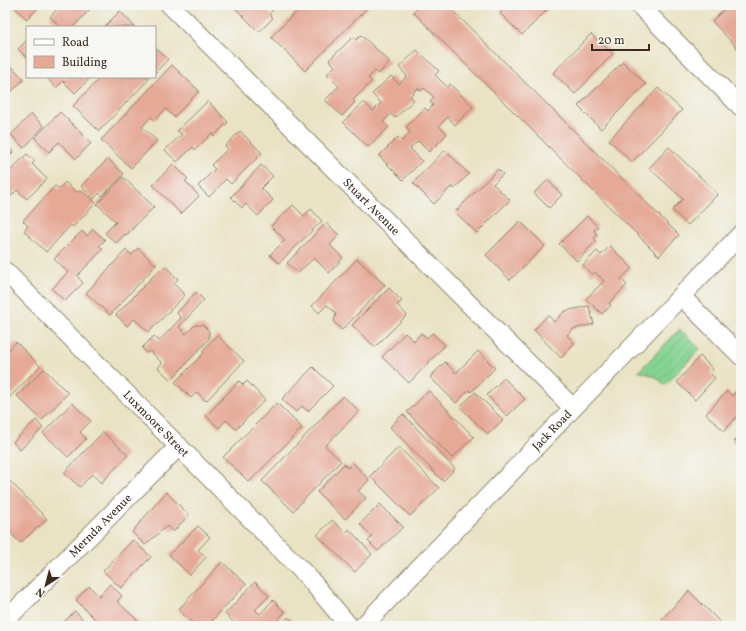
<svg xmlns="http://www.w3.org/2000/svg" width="746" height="631" viewBox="0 0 746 631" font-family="Vollkorn,serif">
<defs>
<pattern id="garden-furrows" width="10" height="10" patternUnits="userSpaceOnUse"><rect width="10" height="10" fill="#85d392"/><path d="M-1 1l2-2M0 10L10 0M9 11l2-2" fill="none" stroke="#74b57d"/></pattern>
</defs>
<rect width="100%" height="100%" fill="#f6f6f2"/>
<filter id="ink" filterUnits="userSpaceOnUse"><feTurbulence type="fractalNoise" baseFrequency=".025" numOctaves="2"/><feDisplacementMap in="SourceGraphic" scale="8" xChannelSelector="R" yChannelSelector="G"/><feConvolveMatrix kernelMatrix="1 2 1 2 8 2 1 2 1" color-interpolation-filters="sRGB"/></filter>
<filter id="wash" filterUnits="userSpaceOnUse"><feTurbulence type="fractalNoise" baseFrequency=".012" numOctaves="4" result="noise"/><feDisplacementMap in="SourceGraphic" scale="16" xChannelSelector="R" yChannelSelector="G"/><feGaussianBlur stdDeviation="0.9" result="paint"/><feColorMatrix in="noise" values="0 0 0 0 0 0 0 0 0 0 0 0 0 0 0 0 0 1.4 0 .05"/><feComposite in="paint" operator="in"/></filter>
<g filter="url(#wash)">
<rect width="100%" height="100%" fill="#e9e3c4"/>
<!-- garden -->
<polygon fill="url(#garden-furrows)" stroke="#607e58" points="680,329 700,349 665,385 656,377 639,371"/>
<g id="blocks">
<!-- building -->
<g fill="#e5a996">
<polygon points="12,5 41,5 27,19"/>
<polygon points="61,5 94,5 73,27 61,27 50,17"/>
<polygon points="234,5 278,5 269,14 273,18 259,32 233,6"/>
<polygon points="303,5 370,5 305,71 271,37"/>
<polygon points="420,5 447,5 679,235 659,256 413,12"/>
<polygon points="508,5 552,5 522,35 500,13"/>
<polygon points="707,5 718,5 713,10"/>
<polygon points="728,5 741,5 741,46 738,49 712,21"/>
<polygon points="120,11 135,27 104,27"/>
<polygon points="591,34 613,54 575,94 553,73"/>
<polygon points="361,35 390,62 378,74 375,71 368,78 372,81 353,100 355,102 342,116 325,100 339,86 327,74 335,66 329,60 353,37 356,40"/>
<polygon points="27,40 27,58 18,49"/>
<polygon points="155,47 168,59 155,73"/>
<polygon points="417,50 439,71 435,75 447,87 450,84 473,107 455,125 448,117 439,126 447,134 429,152 418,141 410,148 422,161 403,180 379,156 398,137 402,141 410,132 406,127 425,108 428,111 433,105 430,101 434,97 424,88 421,91 418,88 410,96 414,100 395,118 391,114 383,122 389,127 368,147 343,122 364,102 373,111 381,103 372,94 391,76 399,84 407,76 399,67"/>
<polygon points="5,60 24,79 10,93 5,89"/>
<polygon points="623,62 646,84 601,129 578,106"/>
<polygon points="172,65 199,91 174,117 166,109 155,120 151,117 142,127 157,141 131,168 101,140"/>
<polygon points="46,77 91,77 75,93 63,81 56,88"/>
<polygon points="101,77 151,77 99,131 73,106"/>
<polygon points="658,88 682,110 632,162 609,140"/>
<polygon points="208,101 228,122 214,136 212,133 195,150 193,147 177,162 165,150 182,134 177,131"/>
<polygon points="60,112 91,143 76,159 59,142 49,152 35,138"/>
<polygon points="31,114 44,126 24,148 11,135"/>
<polygon points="240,131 262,153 231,184 226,179 209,197 198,186 215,169 211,165 228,149 225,146"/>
<polygon points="5,144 13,152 5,160"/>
<polygon points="669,147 718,194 688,225 672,210 683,199 649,168"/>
<polygon points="445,150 469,174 454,189 452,186 434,204 413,183"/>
<polygon points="27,154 35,161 32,164 47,179 27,199 17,190 5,202 5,176"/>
<polygon points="108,159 124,174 102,196 99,193 94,199 81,186"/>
<polygon points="173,164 188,179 185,181 199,196 181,214 153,185"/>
<polygon points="261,165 273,176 261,188 273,200 258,216 246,204 242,208 231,197"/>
<polygon points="498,169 503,174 493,184 510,200 477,233 455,212"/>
<polygon points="123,177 154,207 126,235 125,234 116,243 105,233 116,222 97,204"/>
<polygon points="548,180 562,195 549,208 534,193"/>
<polygon points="65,182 76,192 82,191 96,203 73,227 71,225 46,252 24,231 28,226 23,221 55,186 59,189"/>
<polygon points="293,205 304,216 311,209 322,221 279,263 270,255 285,240 271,226"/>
<polygon points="587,216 598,227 594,230 597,236 594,238 596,241 577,261 559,244"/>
<polygon points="520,221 545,246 510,280 486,255"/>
<polygon points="326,223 339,235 330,245 343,258 329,273 314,258 298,273 287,263"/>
<polygon points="93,229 105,240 99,246 103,249 77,276 83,283 65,301 52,289 68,272 54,259 82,231 87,236"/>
<polygon points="610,246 632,268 621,279 627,285 609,303 611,305 602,314 586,299 604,281 595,272 592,275 583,265 597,251 601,255"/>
<polygon points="138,248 156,265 110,315 86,293 126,250 132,255"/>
<polygon points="357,259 385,285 342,330 334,322 336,313 327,305 319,313 312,306"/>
<polygon points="165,266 178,279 174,284 185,295 149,332 134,319 127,326 116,315 159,270 160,271"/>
<polygon points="389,288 402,301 397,305 407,315 375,347 352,325"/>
<polygon points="196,292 204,300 179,327 186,334 195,325 203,325 209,331 209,339 171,380 158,368 162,363 150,351 147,353 142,348 154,336 159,341 181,318 177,313"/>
<polygon points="589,306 594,324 573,329 567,335 574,343 561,358 534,330 548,315 554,322 565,311"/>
<polygon points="405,333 414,341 421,333 427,338 432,333 445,345 409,383 382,357"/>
<polygon points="217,335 244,361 206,401 197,392 191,398 175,382 204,353 202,351"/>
<polygon points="16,342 40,366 5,402 5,354"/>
<polygon points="478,351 495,368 471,392 469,390 456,403 430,377 445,362 456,373"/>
<polygon points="700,356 713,369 710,373 715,378 695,400 677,382"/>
<polygon points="313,367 333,386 308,411 302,406 296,412 282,399"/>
<polygon points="44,369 68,393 42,420 17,396"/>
<polygon points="504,378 525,399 507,416 487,395"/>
<polygon points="239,381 243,385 247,381 265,400 236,429 226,420 219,428 206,416"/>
<polygon points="737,390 741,393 741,412 724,431 706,414 727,391 732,396"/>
<polygon points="429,391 474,437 452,458 407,412"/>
<polygon points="475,392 503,420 488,434 460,407"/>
<polygon points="343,396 359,411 325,446 341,461 293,511 262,481"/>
<polygon points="72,403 91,421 80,432 86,439 68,457 43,433"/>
<polygon points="277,403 302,428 249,482 223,457"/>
<polygon points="403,414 455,469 443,481 390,427"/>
<polygon points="36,420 43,428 20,450 13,442"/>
<polygon points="103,432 128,455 101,483 92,474 80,487 64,473"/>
<polygon points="741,434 741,449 734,442"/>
<polygon points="399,447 439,488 410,516 370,476"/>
<polygon points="353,463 369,480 358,491 366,498 345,519 317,492 344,464 348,468"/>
<polygon points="5,476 47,519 20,543 5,527"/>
<polygon points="166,492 189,515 173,532 167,526 145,545 132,532"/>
<polygon points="380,504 403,527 378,551 368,541 372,537 360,524"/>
<polygon points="332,520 346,533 349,529 372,554 355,572 317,535"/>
<polygon points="198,526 210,537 198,550 206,557 190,575 169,555"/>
<polygon points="133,540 151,557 121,588 103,571"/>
<polygon points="222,562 246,584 207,626 196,626 178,610"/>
<polygon points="255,582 269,596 255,610 260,614 273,600 285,612 272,626 238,626 225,614"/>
<polygon points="110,584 122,596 117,601 141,624 140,626 102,626 76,600 89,586 99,596"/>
<polygon points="689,591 724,626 665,626 660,621"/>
<polygon points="75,611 89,626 60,626"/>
<polygon points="288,617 298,626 280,626"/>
</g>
</g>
</g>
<g filter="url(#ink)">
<use href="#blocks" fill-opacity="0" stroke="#928671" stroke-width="1"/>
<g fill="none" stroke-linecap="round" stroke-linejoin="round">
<!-- street casing -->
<g stroke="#928671" stroke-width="20">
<g id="street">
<path id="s1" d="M170,5L573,408"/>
<polyline points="639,5 741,107"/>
<path id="s2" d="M5,271L308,577L349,626"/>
<polyline points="681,296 741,356"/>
<path id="s3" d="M5,621L179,446"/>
<path id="s4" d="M363,626L741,234"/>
</g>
</g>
<!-- street -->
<use href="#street" stroke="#fff" stroke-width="18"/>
</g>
</g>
<g text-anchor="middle" stroke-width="3" stroke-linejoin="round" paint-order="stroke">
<!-- street labels -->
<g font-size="12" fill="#3b2a1e" stroke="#f6f6f2">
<text dy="4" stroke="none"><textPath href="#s1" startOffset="285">Stuart Avenue</textPath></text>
<text dy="4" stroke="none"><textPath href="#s2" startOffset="215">Luxmoore Street</textPath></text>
<text dy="4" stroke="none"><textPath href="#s4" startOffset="272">Jack Road</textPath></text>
<text dy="4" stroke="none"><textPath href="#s3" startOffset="135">Mernda Avenue</textPath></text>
</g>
</g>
<!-- margin -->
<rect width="746" height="631" fill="none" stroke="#f6f6f2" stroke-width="20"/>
<!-- legend -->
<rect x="26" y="26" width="130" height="52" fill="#f6f6f2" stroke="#aba49d"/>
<rect x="34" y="39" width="20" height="6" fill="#ffffff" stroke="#aba49d"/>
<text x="62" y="46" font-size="12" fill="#3b2a1e">Road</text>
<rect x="34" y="56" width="20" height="12" fill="#e5a996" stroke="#aba49d"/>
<text x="62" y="66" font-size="12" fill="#3b2a1e">Building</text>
<!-- north arrow -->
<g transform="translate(46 585) rotate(216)" stroke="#f6f6f2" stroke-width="3" paint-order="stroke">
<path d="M0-3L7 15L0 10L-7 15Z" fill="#3b2a1e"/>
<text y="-6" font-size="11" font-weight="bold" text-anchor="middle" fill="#3b2a1e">N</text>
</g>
<!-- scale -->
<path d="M592 44v6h57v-6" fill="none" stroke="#3b2a1e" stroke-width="2"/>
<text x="598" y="44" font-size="12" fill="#3b2a1e" stroke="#f6f6f2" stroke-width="3" paint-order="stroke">20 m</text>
</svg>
